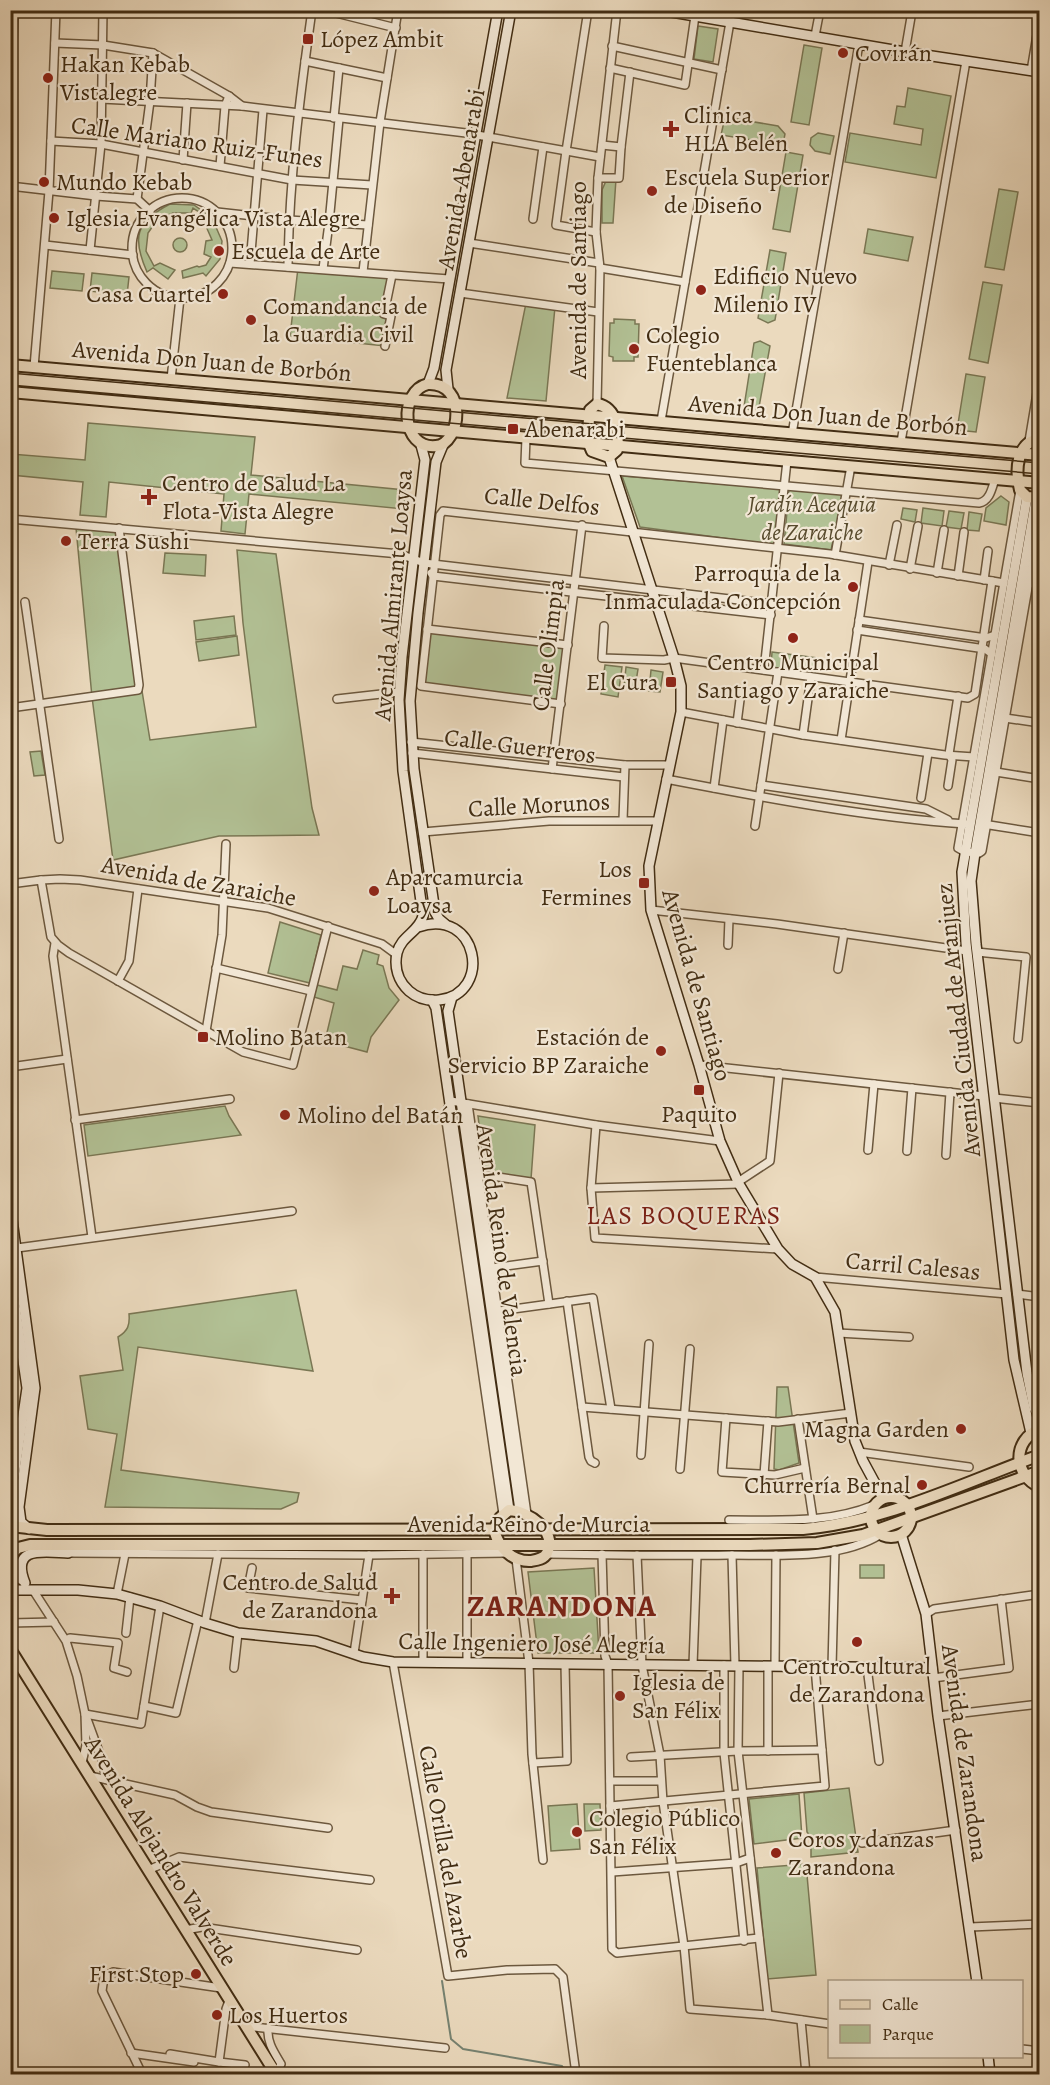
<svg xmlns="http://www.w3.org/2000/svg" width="1050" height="2085" viewBox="0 0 1050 2085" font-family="Alegreya,serif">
<rect width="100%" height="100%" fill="#ebdabe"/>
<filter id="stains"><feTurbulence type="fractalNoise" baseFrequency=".00333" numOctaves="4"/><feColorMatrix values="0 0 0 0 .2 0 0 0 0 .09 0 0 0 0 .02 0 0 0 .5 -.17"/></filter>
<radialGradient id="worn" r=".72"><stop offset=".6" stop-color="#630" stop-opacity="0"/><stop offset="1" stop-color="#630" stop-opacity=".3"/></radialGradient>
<!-- green -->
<g fill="#b2c195" stroke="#7a7754" stroke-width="1.5">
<polygon points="698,26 718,29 713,62 694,59"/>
<polygon points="804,45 822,48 809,125 791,122"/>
<polygon points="908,88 951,96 936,178 845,162 850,133 921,145 923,129 894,124 897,106 905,107"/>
<polygon points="725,117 778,126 785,134 784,139 777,144 721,135"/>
<polygon points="818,133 834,136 830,154 815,151 810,145 811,138"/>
<polygon points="786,152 803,155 790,232 773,229"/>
<polygon points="616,179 613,223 602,223 602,190 606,181"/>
<polygon points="999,189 1018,192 1004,270 985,267"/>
<path d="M170,204L194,205L212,218L222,241L220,259L206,276L203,273L183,278L182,271L197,266L199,267L206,265L211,257L204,254L206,241L212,240L205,224L210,219L193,208L191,213H173L157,220L148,233L146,251L154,266L160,263L175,270L168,279L153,268L147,272C132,238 135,222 170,204Z"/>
<polygon points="868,229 913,237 908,261 864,253"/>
<circle cx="180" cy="245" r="7"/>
<polygon points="770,250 786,253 775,320 768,323 758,318"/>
<polygon points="298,268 392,275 384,314 391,316 385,346 290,336"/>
<polygon points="52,271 84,274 82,291 50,288"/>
<polygon points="92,273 129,277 127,295 90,291"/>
<polygon points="983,282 1002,285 988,363 969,359"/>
<polygon points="526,303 555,307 546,401 507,398"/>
<polygon points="614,319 635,320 635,324 639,324 638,357 634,357 634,361 613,361 613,357 609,356 610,323 614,323"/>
<path d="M760,341L770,346L759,407C753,411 749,411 744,407L754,343Z"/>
<polygon points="966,374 985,377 976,432 957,430"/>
<polygon points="88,423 255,437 251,475 405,490 404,509 249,494 245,534 221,531 224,494 109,482 106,517 80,515 83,482 11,475 11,454 85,460"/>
<polygon points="622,476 781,489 775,545 640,527"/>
<polygon points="789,490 844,494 831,550 784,544"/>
<polygon points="1001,496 1009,502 1006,525 984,521 986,508"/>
<polygon points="903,508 917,510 915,522 901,519"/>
<polygon points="923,508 944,511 942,526 921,523"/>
<polygon points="949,511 964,513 961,529 946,527"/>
<polygon points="969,512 982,514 979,531 967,530"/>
<polygon points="76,528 116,531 150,740 256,727 243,623 237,550 276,554 312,808 319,835 219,836 113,860 92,697"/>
<polygon points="165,553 206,555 205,576 163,573"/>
<polygon points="234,616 236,635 196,640 194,621"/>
<polygon points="427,629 568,645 561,704 421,686"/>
<polygon points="237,636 239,655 199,661 196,642"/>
<polygon points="772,652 817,658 815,673 771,667"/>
<polygon points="605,665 622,667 618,697 601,694"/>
<polygon points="626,667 638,669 635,688 624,687"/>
<polygon points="651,670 663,672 660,692 649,691"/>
<polygon points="41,751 45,775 34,776 30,752"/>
<polygon points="280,922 321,935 310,983 268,973"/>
<polygon points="363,950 379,955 377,964 383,966 389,988 399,1000 371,1037 367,1052 325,1041 334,1003 314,997 317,985 337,990 343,966 357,969"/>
<polygon points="225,1106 229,1116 241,1135 88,1156 84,1125"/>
<polygon points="478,1116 535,1125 531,1179 485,1174"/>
<path d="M296,1290L313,1371L138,1347L121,1470L299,1493L297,1502L281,1509L105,1507L117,1434L88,1429L80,1376L123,1370L118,1337C128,1331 130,1325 129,1314Z"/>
<polygon points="777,1387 788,1387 799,1463 779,1470 774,1469"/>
<rect x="860" y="1565" width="24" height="13"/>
<polygon points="594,1568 599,1653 538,1653 528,1572"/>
<polygon points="849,1788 858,1852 811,1857 811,1837 807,1832 804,1793"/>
<polygon points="799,1794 802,1838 754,1844 749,1799"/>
<polygon points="577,1804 580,1849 551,1851 548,1806"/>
<polygon points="584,1804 600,1804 601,1830 585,1831"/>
<polygon points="806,1864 816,1975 767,1979 757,1868"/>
</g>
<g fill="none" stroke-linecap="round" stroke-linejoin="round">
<!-- stream -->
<g stroke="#768271" stroke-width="2">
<polyline points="1040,1130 1040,1143"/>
<polyline points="442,1981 451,2039 463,2049 562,2066 567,2074"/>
</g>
<!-- street-tunnel -->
<polyline stroke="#c9b79c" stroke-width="7" stroke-dasharray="7 3.5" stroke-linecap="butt" points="1037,35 1040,23"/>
<!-- street casing -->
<g stroke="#6c583e" stroke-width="10">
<g id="street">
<polyline points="324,10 396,28"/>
<polyline points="588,10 566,151 556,225 596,232"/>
<polyline points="815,36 820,10"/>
<polyline points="55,43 103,45 153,53 229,96 242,106 466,133 600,157"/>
<polyline points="612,46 722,70"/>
<polyline points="905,52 911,17"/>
<polyline points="305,61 387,78"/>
<polyline points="610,68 685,85 695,16"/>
<polyline points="1031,71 1037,35"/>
<polyline points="101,99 242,106"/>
<polyline points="334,118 339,68"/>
<polyline points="10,134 14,10"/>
<polyline points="51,141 101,144 292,180 372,185"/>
<polyline points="602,145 621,147 630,72"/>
<polyline points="183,160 187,103"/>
<polyline points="220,166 225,106 229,96"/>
<polyline points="598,178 619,178 621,147"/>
<polyline points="10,186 96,196 137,199 150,211"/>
<circle cx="182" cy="248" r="50"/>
<polyline points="137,199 150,101 153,53"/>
<polyline points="217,212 289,220 368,225"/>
<polyline points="533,219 543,147"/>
<polyline points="469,243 599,263"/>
<polyline points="45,245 133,255"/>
<polyline points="90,250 101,144 103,10"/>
<polyline points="230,263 449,279"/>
<polyline points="250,264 263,110"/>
<path d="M288,267C289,181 300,96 312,10"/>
<polyline points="600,268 685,282"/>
<polyline points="323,269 329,223 339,119"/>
<polyline points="363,272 380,122 398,10"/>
<polyline points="460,293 598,312"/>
<polyline points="385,346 391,316 384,314 392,275"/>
<polyline points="34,367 49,191 56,10"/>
<polyline points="171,379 180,298"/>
<polyline points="597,404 600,268 596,232 598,178 617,10"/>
<polyline points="661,421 730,22"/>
<polyline points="792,434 859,44"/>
<path d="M526,438L525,463L979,503C990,501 992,488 995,479"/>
<polyline points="1029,441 1040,375"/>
<polyline points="901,442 966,61"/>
<polyline points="1020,490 958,848 965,852 979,853 982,851 1040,519"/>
<polyline points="10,519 400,554 424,563 772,604"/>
<polyline points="835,555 851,466"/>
<polyline points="889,565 897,525"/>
<polyline points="910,569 918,526"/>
<polyline points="431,573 433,576 771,615"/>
<polyline points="937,573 944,530"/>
<polyline points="958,576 964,532"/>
<polyline points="984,580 988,551"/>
<polyline points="1028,583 1040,585"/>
<polyline points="25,602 59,839"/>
<polyline points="859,620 986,638 995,635"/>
<polyline points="604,626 602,658 664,660 674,658 968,698 975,694 992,581"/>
<polyline points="427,629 568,645"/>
<polyline points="857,630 985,649 992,654"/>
<polyline points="764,670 787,461"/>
<polyline points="337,699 399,692"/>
<polyline points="561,704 421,686 440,515 443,511 830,554 1004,583"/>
<polyline points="10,708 138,690 139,685 119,528"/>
<polyline points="681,712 803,735 945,755 974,757"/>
<polyline points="1005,718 1040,723"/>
<polyline points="737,723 741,692"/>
<polyline points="803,735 811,677"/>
<polyline points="841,740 868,562"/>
<polyline points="411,742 625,765"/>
<polyline points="412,753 624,777"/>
<polyline points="552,769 582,525"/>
<polyline points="996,772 1040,779"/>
<path d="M666,779C765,798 865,817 966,824"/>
<polyline points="761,785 926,809 948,820"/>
<polyline points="948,786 952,760 949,754 958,696"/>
<polyline points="714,788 723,720"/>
<polyline points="921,798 928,753"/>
<polyline points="623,820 625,765 670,765"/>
<polyline points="983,824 1040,833"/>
<polyline points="755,826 778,672"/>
<polyline points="423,832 549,821 657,821"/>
<polyline points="41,880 60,879 80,880 268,908 382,944 397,955"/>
<polyline points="10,884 41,880 51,937 58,945 69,953 243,1052 293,1065 328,926"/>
<polyline points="651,910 777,924 967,951"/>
<polyline points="55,943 53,956 92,1237"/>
<polyline points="728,945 729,919"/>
<polyline points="977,952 1026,957 1018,1039"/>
<polyline points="216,968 311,991"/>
<polyline points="838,969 844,933"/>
<polyline points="118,981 129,961 138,889"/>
<polyline points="206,1031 222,935 226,844"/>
<polyline points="699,1065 984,1096"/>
<polyline points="10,1067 67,1059"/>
<polyline points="994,1098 1040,1103"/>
<polyline points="468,1104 527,1514"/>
<polyline points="75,1120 230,1099"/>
<polyline points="596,1125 591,1188 595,1238 778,1249"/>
<polyline points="868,1150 874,1084"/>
<polyline points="907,1151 912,1088"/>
<polyline points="946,1155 950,1092"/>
<polyline points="478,1174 531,1182 549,1304"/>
<polyline points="738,1182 770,1161 779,1073"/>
<polyline points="591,1188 739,1184"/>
<polyline points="10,1251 17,1248 292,1211"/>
<polyline points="492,1268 543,1261"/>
<polyline points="815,1277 1007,1294"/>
<polyline points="1017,1294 1040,1297"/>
<polyline points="567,1301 589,1457 591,1461 595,1463"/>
<polyline points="499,1311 593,1298 611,1409"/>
<polyline points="838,1333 909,1337"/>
<polyline points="582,1407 778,1422 851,1413"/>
<polyline points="726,1418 722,1472 775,1475 805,1468"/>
<polyline points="798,1419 813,1519"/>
<polyline points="859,1452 969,1467"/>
<polyline points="641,1455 649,1344"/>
<polyline points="680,1469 690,1349"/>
<polyline points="764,1475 768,1421"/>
<polyline points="503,1514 445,1114 451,1101 596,1125 720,1141"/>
<path d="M729,1520C778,1520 828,1524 874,1505"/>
<polyline points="68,1553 369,1555 508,1553"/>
<polyline points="423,1554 423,1662"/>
<polyline points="467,1554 467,1663"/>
<path d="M547,1554C607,1555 668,1556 729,1555C776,1555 841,1560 881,1534"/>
<polyline points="602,1554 605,1656 608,1664 612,1949 617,1953 759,1938"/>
<polyline points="637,1555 642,1665 660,1755 663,1802 684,1946 690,2009 768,2015 830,2024"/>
<polyline points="732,1555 735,1666"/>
<polyline points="516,1559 529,1663 532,1754 543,1860"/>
<polyline points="252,1568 248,1588 362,1600"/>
<polyline points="33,1590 66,1641 77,1676 85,1714 86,1745 82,1763"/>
<polyline points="117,1594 125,1554"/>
<polyline points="926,1614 934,1609 1040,1594"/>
<polyline points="10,1623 54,1622"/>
<polyline points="205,1623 218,1554"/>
<polyline points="126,1633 130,1597"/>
<polyline points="66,1640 70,1638 118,1643 114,1668 127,1672"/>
<polyline points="354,1653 369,1555"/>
<polyline points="393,1662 448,1976 507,1970 555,1969 563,1977 576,2074"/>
<polyline points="693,1665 697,1556"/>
<polyline points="724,1665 724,1753 744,1941"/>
<polyline points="739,1666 738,1751 768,2015"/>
<polyline points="775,1666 776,1555"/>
<polyline points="832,1667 835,1550"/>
<polyline points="867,1667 879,1761"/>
<polyline points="234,1668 238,1633"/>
<polyline points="933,1678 1009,1668 1001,1599"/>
<polyline points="144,1706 176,1713 198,1620"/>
<polyline points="85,1714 141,1724 160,1606"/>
<polyline points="938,1716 1040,1704"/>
<polyline points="87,1719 102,1760 106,1779"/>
<polyline points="768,1751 768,1666"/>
<polyline points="631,1757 738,1751 822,1750"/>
<polyline points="533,1763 567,1761 565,1664"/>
<polyline points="90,1776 175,1795 197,1807 211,1812 328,1828"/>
<polyline points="610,1781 661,1781"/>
<polyline points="610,1806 825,1786 815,1667"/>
<polyline points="862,1843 956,1830"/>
<polyline points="148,1870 179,1857 370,1880"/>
<polyline points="612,1872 736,1863 750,1858"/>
<polyline points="970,1927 1040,1924"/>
<polyline points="185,1930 202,1927 357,1950"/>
<polyline points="801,2020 806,2074"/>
<polyline points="245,2026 445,2048"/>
<path d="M268,2028C267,2043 274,2052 281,2064L276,2074"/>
<polyline points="1022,2049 1040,2051"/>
<polyline points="131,2053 194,2062"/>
<polyline points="170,2054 219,2062 226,2009 229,2001"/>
<polyline points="219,2062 245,2065"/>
<polyline points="142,2074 102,1991 104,1977 113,1972 221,1988"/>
</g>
</g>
<!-- secondary casing -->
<g stroke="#422d13" stroke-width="12">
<g id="secondary">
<polyline points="660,10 905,52 1040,72"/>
<polyline points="428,384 434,368 498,10"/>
<polyline points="448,389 446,370 511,10"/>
<polyline points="1036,439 1040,423"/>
<polyline points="443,445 436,462 418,613 410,701 414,769 435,912 439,919 445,924"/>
<polyline points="609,457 674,658 681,686 681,712 649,866 651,910 699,1065 720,1141 739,1184 778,1249 792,1264 815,1277 835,1312 855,1441 863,1461 883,1498"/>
<polyline points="1027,497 962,872 966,943 1014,1360 1031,1433"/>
<polyline points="1036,499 975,853 971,881 976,944 1027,1373 1034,1408 1040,1418"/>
<path d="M418,927C478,906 494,994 439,1000C428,1001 417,998 409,991C398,981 394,967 397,953C401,936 419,932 423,916L403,771L399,700L402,657L425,460L421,445"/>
<polyline points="452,997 448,1011 520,1510"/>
<polyline points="432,1000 436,1008 509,1510"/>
<polyline points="10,1205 35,1388 19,1507 21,1522 29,1529"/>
<polyline points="10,1271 27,1388 10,1504"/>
<polyline points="901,1534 926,1614 938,1716 977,1982"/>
<polyline points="10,1561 13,1570 22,1580"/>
<path d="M25,1583C10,1545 44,1552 68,1553L78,1545"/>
<polyline points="10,1590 78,1590 117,1594 160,1606 205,1623 238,1633 316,1641 363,1657 393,1662 932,1668"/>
<polyline points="988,2056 990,2074"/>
</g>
</g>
<!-- primary casing -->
<g stroke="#422d13" stroke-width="14">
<g id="primary">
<polyline points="10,365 1040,455"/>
<path d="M428,384C468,382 461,444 436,446C401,450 398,391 428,384Z"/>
<polyline points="10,392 1040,483"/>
<path d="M597,404C618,408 619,433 617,450L609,457L592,451L587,439L590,410Z"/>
<path d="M1040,439C1016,442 1015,471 1020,490L1027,497L1040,498"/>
<path d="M1040,1429C1012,1440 1013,1475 1040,1487"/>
<circle cx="891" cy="1517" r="20"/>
<path d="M509,1510C528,1511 558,1531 547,1553C544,1559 537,1560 531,1561C512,1562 499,1548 494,1530L500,1518Z"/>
<path d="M10,1526L47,1530L803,1529C885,1522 963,1483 1040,1455"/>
<polyline points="10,1555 18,1548 30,1545 750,1545 817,1543 863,1535 1040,1471"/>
<polyline points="10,1649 276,2074"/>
</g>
</g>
<!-- street -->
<use href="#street" stroke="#f2e7d5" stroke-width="7"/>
<!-- secondary -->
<use href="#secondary" stroke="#f2e7d5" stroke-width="9"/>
<!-- primary -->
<use href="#primary" stroke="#ebdabe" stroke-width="10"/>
<!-- tram -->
<g stroke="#422d13" stroke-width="1.5">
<polyline points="10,373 1040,463"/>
<polyline points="10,385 1040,474"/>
</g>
</g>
<!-- markers -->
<g fill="#8f2418" stroke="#f2e7d5" stroke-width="2">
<rect x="302" y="33" width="12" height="12" rx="3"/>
<circle cx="843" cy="53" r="6"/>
<circle cx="48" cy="78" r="6"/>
<path d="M668 120h6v6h6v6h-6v6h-6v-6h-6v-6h6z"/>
<circle cx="44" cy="182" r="6"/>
<circle cx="652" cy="191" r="6"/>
<circle cx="54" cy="218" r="6"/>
<circle cx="219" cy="251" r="6"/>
<circle cx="701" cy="290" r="6"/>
<circle cx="223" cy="294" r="6"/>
<circle cx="251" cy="320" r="6"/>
<circle cx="634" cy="349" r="6"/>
<rect x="507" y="423" width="12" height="12" rx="3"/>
<path d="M146 488h6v6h6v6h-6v6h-6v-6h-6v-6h6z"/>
<circle cx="66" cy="541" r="6"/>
<circle cx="853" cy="587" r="6"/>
<circle cx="793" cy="638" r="6"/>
<rect x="665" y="676" width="12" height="12" rx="3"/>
<rect x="638" y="877" width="12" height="12" rx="3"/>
<circle cx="374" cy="891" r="6"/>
<rect x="197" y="1031" width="12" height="12" rx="3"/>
<circle cx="661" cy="1051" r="6"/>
<rect x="693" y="1084" width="12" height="12" rx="3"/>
<circle cx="285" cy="1115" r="6"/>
<circle cx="961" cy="1429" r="6"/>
<circle cx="922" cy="1485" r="6"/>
<path d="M389 1587h6v6h6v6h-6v6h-6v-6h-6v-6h6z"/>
<circle cx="857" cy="1642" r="6"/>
<circle cx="620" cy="1696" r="6"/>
<circle cx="577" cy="1832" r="6"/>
<circle cx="776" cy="1853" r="6"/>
<circle cx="196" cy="1974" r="6"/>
<circle cx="217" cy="2015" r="6"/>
</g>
<g text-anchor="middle" stroke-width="4.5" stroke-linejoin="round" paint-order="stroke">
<!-- poi labels -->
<g font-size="24" fill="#422d13" stroke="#f2e7d5" text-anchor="start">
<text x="320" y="47">López Ambit</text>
<text x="855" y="61">Covirán</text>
<text x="60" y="72">Hakan Kebab<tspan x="60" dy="28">Vistalegre</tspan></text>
<text x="684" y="123">Clinica<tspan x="684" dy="28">HLA Belén</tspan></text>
<text x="664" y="185">Escuela Superior<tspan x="664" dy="28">de Diseño</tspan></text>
<text x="56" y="190">Mundo Kebab</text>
<text x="66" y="226">Iglesia Evangélica Vista Alegre</text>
<text x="231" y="259">Escuela de Arte</text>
<text x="713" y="284">Edificio Nuevo<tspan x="713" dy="28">Milenio IV</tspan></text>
<text x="211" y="302" text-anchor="end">Casa Cuartel</text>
<text x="263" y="314">Comandancia de<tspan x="263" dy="28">la Guardia Civil</tspan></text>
<text x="646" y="343">Colegio<tspan x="646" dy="28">Fuenteblanca</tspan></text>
<text x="525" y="437">Abenarabi</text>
<text x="162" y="491">Centro de Salud La<tspan x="162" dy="28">Flota-Vista Alegre</tspan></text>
<text x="78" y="549">Terra Sushi</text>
<text x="841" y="581" text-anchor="end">Parroquia de la<tspan x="841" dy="28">Inmaculada Concepción</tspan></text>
<text x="793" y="670" text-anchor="middle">Centro Municipal<tspan x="793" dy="28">Santiago y Zaraiche</tspan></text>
<text x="659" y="690" text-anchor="end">El Cura</text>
<text x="632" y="877" text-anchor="end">Los<tspan x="632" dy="28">Fermines</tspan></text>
<text x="386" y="885">Aparcamurcia<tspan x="386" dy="28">Loaysa</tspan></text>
<text x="215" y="1045">Molino Batan</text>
<text x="649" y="1045" text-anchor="end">Estación de<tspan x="649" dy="28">Servicio BP Zaraiche</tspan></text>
<text x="699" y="1122" text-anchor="middle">Paquito</text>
<text x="297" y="1123">Molino del Batán</text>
<text x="949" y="1437" text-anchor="end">Magna Garden</text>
<text x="910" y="1493" text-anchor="end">Churrería Bernal</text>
<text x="378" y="1590" text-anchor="end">Centro de Salud<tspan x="378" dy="28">de Zarandona</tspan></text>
<text x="857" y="1674" text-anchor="middle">Centro cultural<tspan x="857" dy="28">de Zarandona</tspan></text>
<text x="632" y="1690">Iglesia de<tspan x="632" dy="28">San Félix</tspan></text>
<text x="589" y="1826">Colegio Público<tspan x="589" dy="28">San Félix</tspan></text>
<text x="788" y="1847">Coros y danzas<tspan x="788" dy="28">Zarandona</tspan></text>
<text x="184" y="1982" text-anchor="end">First Stop</text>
<text x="229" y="2023">Los Huertos</text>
</g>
<!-- street labels -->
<g font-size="24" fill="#422d13" stroke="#f2e7d5">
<text transform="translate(197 142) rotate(8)" y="8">Calle Mariano Ruiz-Funes</text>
<text transform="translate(461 179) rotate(-80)" y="8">Avenida Abenarabi</text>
<text transform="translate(578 280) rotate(-90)" y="8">Avenida de Santiago</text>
<text transform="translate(212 361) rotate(5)" y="8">Avenida Don Juan de Borbón</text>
<text transform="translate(828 415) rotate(5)" y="8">Avenida Don Juan de Borbón</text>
<text transform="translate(542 501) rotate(6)" y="8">Calle Delfos</text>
<text transform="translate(393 595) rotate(-85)" y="8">Avenida Almirante Loaysa</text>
<text transform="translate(548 645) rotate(-83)" y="8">Calle Olimpia</text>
<text transform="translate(520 746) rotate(7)" y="8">Calle Guerreros</text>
<text transform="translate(539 805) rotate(-3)" y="8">Calle Morunos</text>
<text transform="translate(199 881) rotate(10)" y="8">Avenida de Zaraiche</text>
<text transform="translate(697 985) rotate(74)" y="8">Avenida de Santiago</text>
<text transform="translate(958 1020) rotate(-96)" y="8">Avenida Ciudad de Aranjuez</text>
<text transform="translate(502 1250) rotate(82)" y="8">Avenida Reino de Valencia</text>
<text transform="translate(913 1266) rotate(5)" y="8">Carril Calesas</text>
<text x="529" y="1532">Avenida Reino de Murcia</text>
<text transform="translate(532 1643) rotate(1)" y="8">Calle Ingeniero José Alegría</text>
<text transform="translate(965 1753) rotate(82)" y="8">Avenida de Zarandona</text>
<text transform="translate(161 1851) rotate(58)" y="8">Avenida Alejandro Valverde</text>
<text transform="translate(446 1852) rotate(80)" y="8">Calle Orilla del Azarbe</text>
</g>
<!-- park labels -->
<g font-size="24" font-style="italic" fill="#584b2d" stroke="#f2e7d5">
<text x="812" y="512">Jardín Acequia<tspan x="812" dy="28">de Zaraiche</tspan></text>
</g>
<!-- neighbourhood labels -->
<g font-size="26" letter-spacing="1.5" fill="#7a1f14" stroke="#f2e7d5">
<text x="684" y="1224">LAS BOQUERAS</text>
</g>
<!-- district labels -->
<g font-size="30" font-weight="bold" letter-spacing="1.5" fill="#7a1f14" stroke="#f2e7d5">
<text x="562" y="1616">ZARANDONA</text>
</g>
</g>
<!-- margin -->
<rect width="1050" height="2085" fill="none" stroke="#ebdabe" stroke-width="36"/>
<rect x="12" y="12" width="1026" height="2061" fill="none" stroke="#422d13" stroke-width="3"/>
<rect x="18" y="18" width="1014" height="2049" fill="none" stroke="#422d13" stroke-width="1.5"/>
<!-- legend -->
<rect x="828" y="1980" width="195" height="78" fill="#f2e7d5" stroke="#ac9d87" stroke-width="1.5"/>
<rect x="840" y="2000" width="30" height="9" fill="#ebdabe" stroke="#ac9d87" stroke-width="1.5"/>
<text x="882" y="2010" font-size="18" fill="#422d13">Calle</text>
<rect x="840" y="2025" width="30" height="18" fill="#b2c195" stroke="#ac9d87" stroke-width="1.5"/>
<text x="882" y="2040" font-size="18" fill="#422d13">Parque</text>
<rect width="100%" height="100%" filter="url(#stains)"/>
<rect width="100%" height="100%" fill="url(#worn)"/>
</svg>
